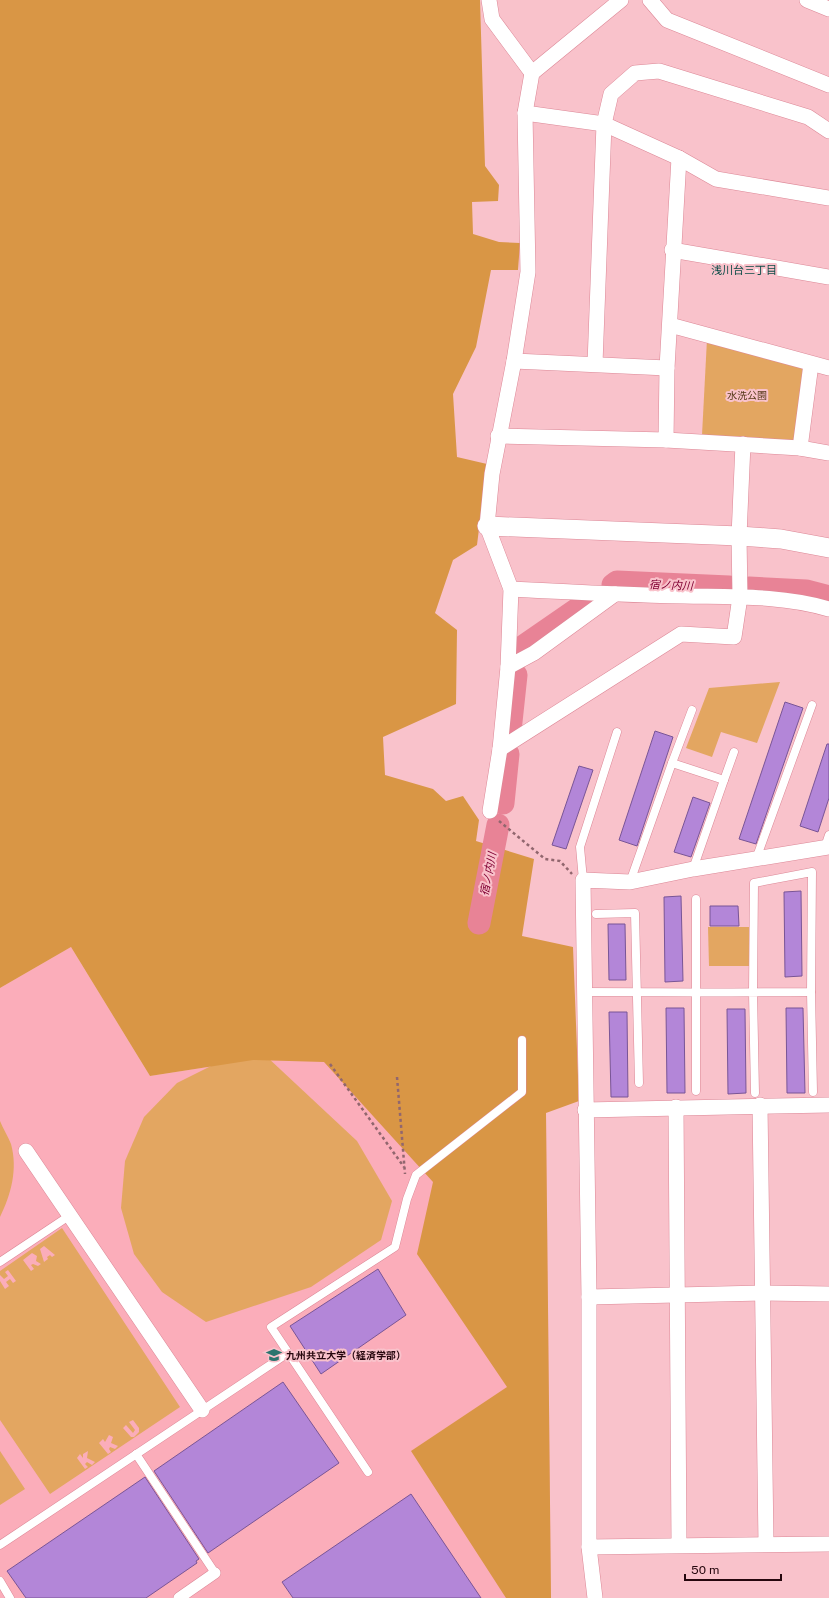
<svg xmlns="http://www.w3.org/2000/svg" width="829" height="1598" viewBox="0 0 829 1598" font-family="'Public Sans','Noto Sans JP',sans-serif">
<rect width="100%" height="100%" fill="#f9c2cb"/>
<!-- built -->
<polygon fill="#fbadba" points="71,947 150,1076 253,1060 334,1052 546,1113 551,1598 0,1598 0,988"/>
<!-- green -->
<g fill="#e3a661" fill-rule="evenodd">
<polygon points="707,339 808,367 795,443 702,435"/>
<polygon points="780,682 757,743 721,732 712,757 686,748 709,688"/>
<polygon points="708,927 749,927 749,966 709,966"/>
<polygon points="266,1056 357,1141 392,1201 381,1240 311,1287 206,1322 162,1292 134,1254 121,1208 125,1161 144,1117 177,1083 219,1062"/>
<path d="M0,1121C3,1129 8,1136 11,1144C18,1169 11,1195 0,1217Z"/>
<path d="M62,1228L180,1407L50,1494L0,1420V1281L5,1289L9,1286L6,1282L10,1279L13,1283L16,1281L8,1270L5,1272L8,1276L4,1279L0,1275V1271ZM44,1246L55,1255L52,1257L50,1255L47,1257L48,1259L44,1262L40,1249ZM32,1253L37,1256L36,1261L41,1264L38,1266L33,1264L31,1265L34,1269L31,1271L23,1260ZM133,1420L139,1428V1432L134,1437H131L123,1428L126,1425L133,1433L135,1430L129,1422ZM109,1435L113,1437L111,1443L118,1446L115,1449L110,1447L109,1449L111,1452L108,1454L99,1443L103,1439L105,1442ZM88,1451L87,1458L95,1462L92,1465L87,1462L85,1464L88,1467L85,1469L77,1458L80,1454L83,1458V1454Z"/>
<polygon points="0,1451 25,1489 0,1505"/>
</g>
<!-- forest -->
<polygon fill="#d99645" points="0,0 480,0 485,166 499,185 498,201 472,202 473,234 499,242 520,243 518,270 491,270 476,347 453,394 457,457 487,464 477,545 453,560 435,613 457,630 456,704 383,737 385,775 433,789 446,801 463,796 479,820 476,841 534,859 522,936 573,947 579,1101 546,1113 551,1598 506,1598 411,1451 507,1387 417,1254 433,1182 324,1062 253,1060 150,1076 71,947 0,988"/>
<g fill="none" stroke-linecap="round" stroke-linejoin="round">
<!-- river -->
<g stroke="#e88396" stroke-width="23">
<polyline points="613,585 617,582 729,587"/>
<polyline points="749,588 806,591 829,597"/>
<polyline points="518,650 589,601"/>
<polyline points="510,731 516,675"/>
<polyline points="503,803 508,754"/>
<polyline points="479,923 498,825"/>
</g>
</g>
<!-- building -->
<g fill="#b386d8" stroke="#795596">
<polygon points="785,702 803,708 756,844 739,839"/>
<polygon points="655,731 673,737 637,846 619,840"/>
<polygon points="827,744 829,744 829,798 818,832 800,826"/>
<polygon points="579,766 593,770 566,849 552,845"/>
<polygon points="693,797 710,803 691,857 674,852"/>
<polygon points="801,891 802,976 785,977 784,892"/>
<polygon points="681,896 683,981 665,982 664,897"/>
<polygon points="710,906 738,906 739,926 710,926"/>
<polygon points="608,924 625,924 626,980 609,980"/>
<polygon points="666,1008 684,1008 685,1093 667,1093"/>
<polygon points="786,1008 803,1008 805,1093 787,1093"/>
<polygon points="727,1009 745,1009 746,1093 728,1094"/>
<polygon points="609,1012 627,1012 628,1097 611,1097"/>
<polygon points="378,1269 406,1315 321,1374 290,1326"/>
<polygon points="283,1382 339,1463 208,1553 154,1471"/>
<polygon points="145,1477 199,1559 196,1561 197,1563 146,1598 26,1598 7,1571"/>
<polygon points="411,1494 481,1598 293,1598 282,1582"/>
</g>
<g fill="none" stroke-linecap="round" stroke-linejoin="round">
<!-- service casing -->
<g stroke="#dc8796" stroke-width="9">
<g id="service">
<polyline points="672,763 692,710"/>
<polyline points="724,780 734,752"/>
<polyline points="825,847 829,835"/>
<polyline points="756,859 812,705"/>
<polyline points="583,880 580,847 617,732"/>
<polyline points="630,882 672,763 724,780 693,869"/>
<polyline points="696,899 696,1091"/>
<polyline points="596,914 635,913 639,1083"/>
<path d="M583,992C659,992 735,993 811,992L812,872L754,883L753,992L755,1093"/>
<polyline points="811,992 813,1092"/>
<polyline points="0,1262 69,1216"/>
<polyline points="136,1454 215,1573"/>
<polyline points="368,1472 271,1327 395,1247 407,1199 416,1175 522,1092 522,1040"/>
<polyline points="0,1545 288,1353"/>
<polyline points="0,1581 10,1598"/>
</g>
</g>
<!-- pedestrian casing -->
<g stroke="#dc8796" stroke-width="12">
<polyline id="pedestrian" points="179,1598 215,1573"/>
</g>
<!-- minor casing -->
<g stroke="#dc8796" stroke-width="16">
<g id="minor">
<polyline points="489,0 492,19 532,73"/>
<polyline points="650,0 667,20 829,85"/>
<polyline points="807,0 829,9"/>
<polyline points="525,113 604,124 679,158 716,179 829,198"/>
<polyline points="672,250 829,277"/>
<polyline points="670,325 829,368"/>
<polyline points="514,361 667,368"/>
<polyline points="595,364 604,124 611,94 635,73 659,71 808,117 829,131"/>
<polyline points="498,436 666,440 800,448 829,453"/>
<polyline points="666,440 667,368 679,158"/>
<polyline points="800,448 811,364"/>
<path d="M511,589C569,592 626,595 684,596C732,597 783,595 829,609"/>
<polyline points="508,667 534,653 615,594"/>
<polyline points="500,749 681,634 734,637 740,597 739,536 743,444"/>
<polyline points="490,811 500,749 508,667 511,589 487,526 492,474 514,361 528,272 525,113 532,73 621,0"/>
<polyline points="760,1105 766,1544"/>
<polyline points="676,1107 679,1544"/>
<polyline points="585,1110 829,1105"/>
<polyline points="26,1151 202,1410"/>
<polyline points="589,1297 763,1293 829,1294"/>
<polyline points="589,1547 829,1544"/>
<polyline points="595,1598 589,1547 589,1297 583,880 630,882 693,869 829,847"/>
</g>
</g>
<!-- tertiary casing -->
<g stroke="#dc8796" stroke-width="20">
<polyline id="tertiary" points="487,526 739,536 781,539 829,548"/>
</g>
<!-- path -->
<g stroke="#91666e" stroke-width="2.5" stroke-dasharray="3 3" stroke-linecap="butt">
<polyline points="499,821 545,859 560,861 572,874"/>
<polyline points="330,1064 404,1167"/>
<polyline points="397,1077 405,1174"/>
</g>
<!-- service -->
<use href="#service" stroke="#fff" stroke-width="8"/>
<!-- pedestrian -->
<use href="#pedestrian" stroke="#fff" stroke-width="11"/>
<!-- minor -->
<use href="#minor" stroke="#fff" stroke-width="15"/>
<!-- tertiary -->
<use href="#tertiary" stroke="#fff" stroke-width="19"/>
</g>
<!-- icons -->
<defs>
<g id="university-bare" transform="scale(1.2)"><path d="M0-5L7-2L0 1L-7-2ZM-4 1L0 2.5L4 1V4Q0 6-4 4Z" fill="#2b746e" stroke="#f9c2cb" stroke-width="2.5" paint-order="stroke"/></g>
</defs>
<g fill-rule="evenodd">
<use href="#university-bare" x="274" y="1355"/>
</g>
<g text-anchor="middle" stroke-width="4" stroke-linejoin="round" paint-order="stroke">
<!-- park labels -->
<g font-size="10" fill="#553918" stroke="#f9c2cb">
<text x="747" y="399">水洗公園</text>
</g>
<!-- poi labels -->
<g font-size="10" font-weight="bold" fill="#26070e" stroke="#f9c2cb" text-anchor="start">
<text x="286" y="1359">九州共立大学（経済学部）</text>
</g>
<!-- neighbourhood labels -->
<g font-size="11" fill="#0d4c48" stroke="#f9c2cb">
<text x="744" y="274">浅川台三丁目</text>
</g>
<!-- water labels -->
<g font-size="11" font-style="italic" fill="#800033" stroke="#f9c2cb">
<text transform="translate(671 585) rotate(2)" y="4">宿ノ内川</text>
<text transform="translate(488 874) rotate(-79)" y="4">宿ノ内川</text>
</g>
</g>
<!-- scale -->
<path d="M685 1574v6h96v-6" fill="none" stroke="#26070e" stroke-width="2"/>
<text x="691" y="1574" font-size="12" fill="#26070e" stroke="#f9c2cb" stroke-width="3" paint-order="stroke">50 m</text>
</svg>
